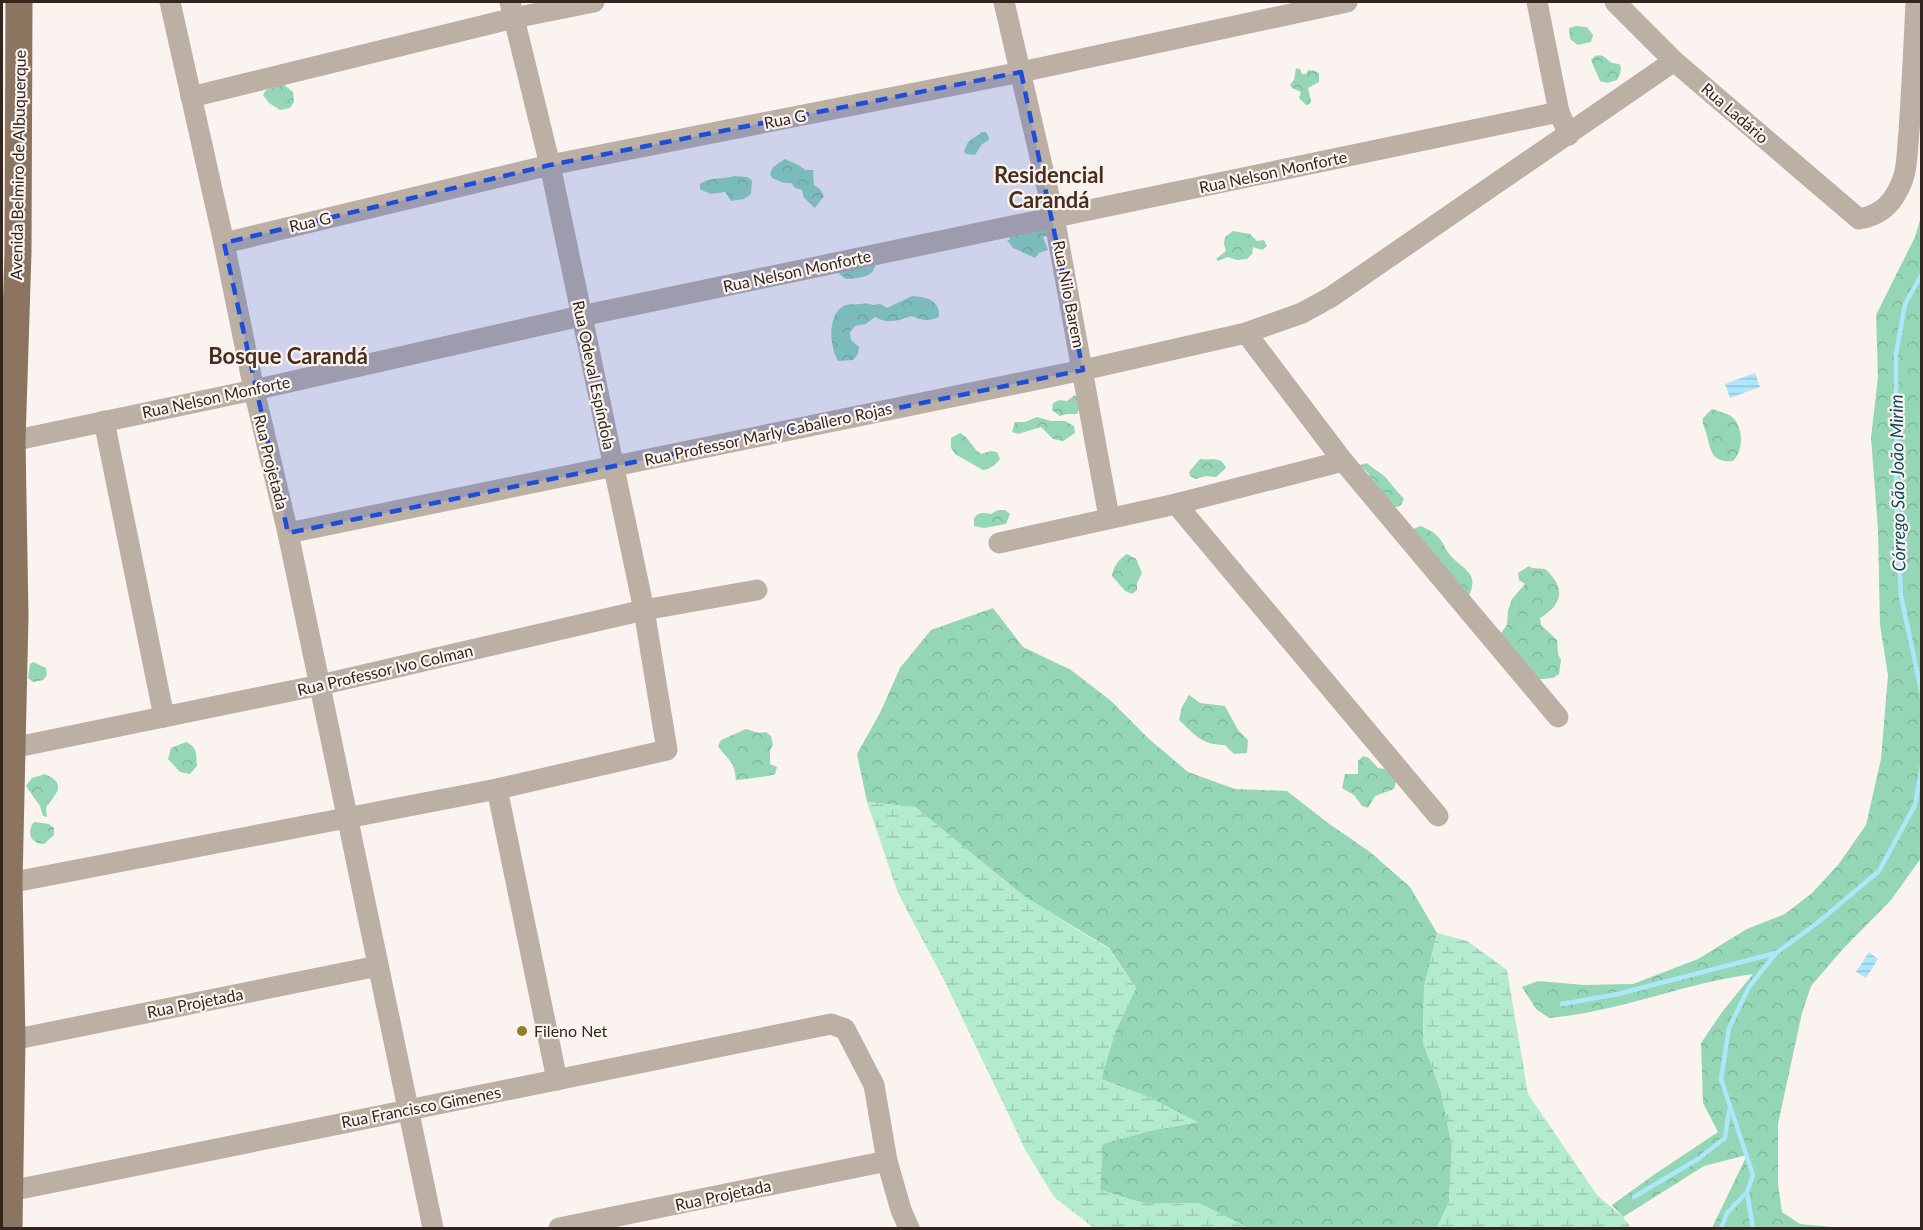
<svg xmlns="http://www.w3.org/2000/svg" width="1923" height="1230" viewBox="0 0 1923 1230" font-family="Lato,sans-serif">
<defs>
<pattern id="forest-crowns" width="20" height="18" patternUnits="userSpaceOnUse" patternTransform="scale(1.5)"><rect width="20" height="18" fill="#94d6b6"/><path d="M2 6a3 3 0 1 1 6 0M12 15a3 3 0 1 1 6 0" fill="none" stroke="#80b89c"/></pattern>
<pattern id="wetland-marsh" width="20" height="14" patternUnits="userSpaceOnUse" patternTransform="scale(1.5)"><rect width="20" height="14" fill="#b3ebcf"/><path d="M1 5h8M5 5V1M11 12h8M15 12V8" fill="none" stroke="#9bc9b1"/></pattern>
<pattern id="water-rules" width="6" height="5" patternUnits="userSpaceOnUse" patternTransform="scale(1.5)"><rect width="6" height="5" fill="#aee6fc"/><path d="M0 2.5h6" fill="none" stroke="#96c5d8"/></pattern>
</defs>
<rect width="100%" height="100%" fill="#fbf3f0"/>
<!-- forest -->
<g fill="url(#forest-crowns)">
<polygon points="1576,26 1587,27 1593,35 1591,42 1578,45 1570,39 1569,28"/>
<path d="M1595,56C1603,53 1606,59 1612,63L1619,64L1621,67L1620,74L1617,80L1607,83L1600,81L1591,60Z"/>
<polygon points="1296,68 1300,69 1302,74 1306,74 1309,69 1310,71 1313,70 1319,73 1319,82 1308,88 1311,101 1310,104 1306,105 1299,98 1301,92 1292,88 1290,85 1294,80"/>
<polygon points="283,84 293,92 294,102 290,108 280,110 269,103 263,95 266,90"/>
<polygon points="982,132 986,132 989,138 988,141 982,144 975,155 966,154 964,151 968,142"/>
<polygon points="785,159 800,166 805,170 813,170 814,185 820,189 824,196 815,208 804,198 802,190 795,188 791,183 784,183 772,178 770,174 773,167"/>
<path d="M734,176L747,177L752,180L751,194L744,199L731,201L725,192L711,194L700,189V184C711,176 722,180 734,176Z"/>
<path d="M1921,217V858L1891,900L1842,950L1811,986L1802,1013L1778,1124V1184L1782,1212L1800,1224L1843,1228H1712L1747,1155L1704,1166L1623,1217L1612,1205L1655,1174L1718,1132L1703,1103L1701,1043L1722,1012L1753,974C1684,983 1619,1012 1549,1018L1536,1009L1522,987L1538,981L1584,985L1633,984L1698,959L1747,929L1785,914L1812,893L1838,865L1866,825L1881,759L1888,675L1880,625L1878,529L1871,438L1878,376L1876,315L1915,237Z"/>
<polygon points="1041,222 1049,235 1043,237 1048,250 1039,253 1035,258 1013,248 1007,240 1010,240 1009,237"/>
<polygon points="1233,231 1250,234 1257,241 1264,240 1267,246 1262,250 1253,247 1252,254 1247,259 1237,260 1228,257 1218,261 1216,259 1226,251 1224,244 1225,237"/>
<path d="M876,263C874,278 859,278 846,279L839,274L840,271Z"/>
<path d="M912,296C927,297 940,300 939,317C928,322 921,320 911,316C898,321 888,324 875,317L866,324L855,326L850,332L851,340L859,347L858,354L853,360L838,361C830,347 827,317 842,307C849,302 858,306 865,303L873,305L880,304L887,308Z"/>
<path d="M1075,395C1079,401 1081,408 1077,414H1067L1060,416L1052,410L1053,403L1059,400L1067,401Z"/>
<path d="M1712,409C1718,411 1726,413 1731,416C1744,426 1744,451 1733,461C1710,463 1711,449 1706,432C1704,426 1702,424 1703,418Z"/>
<polygon points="1037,417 1051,421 1065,421 1074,426 1075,433 1063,441 1053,439 1041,427 1018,434 1012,432 1015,422 1025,422"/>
<path d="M960,433C970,438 972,448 981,454L991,451L997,452L1000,459C996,464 989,470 983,470L955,454L951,448V438Z"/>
<path d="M1200,459C1210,461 1221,455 1226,468L1216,477L1206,476L1196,479L1190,476L1189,472Z"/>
<path d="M1367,463C1372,468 1383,474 1387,479C1392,486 1398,492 1404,499L1401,505L1394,508L1367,481L1369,474L1360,465Z"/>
<path d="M998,510H1005L1010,514L1006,524L984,528L974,526V519C978,511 984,513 991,514Z"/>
<path d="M1421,526C1426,529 1433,531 1437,536C1443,541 1445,549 1450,555C1463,570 1481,573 1468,598L1411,533L1415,528Z"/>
<path d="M1127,554L1136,559L1142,573L1137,583V590L1132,594L1125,591L1112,576C1113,567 1119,559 1127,554Z"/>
<path d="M1529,566L1532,568L1545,569C1566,587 1563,605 1540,618L1541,625L1557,640L1558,654L1561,660L1559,674L1553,678L1533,680L1499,636L1507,625L1508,611L1512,599L1525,584L1519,580L1518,573Z"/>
<polygon points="993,608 1023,647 1071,670 1110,700 1149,739 1188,772 1235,789 1287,791 1328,823 1370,852 1410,887 1437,933 1424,988 1423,1042 1441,1092 1452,1146 1449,1202 1437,1228 1248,1228 1199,1203 1146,1204 1100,1190 1102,1144 1149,1131 1197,1122 1146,1096 1101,1079 1115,1032 1136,988 1109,948 1025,897 915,807 867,802 857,754 881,711 900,668 931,630"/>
<polygon points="33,662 46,668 47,675 43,680 33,682 28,678 30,664"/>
<path d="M1189,695L1200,703L1225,706L1238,730L1248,740L1247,753L1234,754L1225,745C1202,745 1195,735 1179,720L1182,707Z"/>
<path d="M746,729L759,733L766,732L771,736L773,745L770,750V764L777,767L775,774C773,776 739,780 736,780C734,759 728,761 718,746L721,740Z"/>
<path d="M186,742C198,747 196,755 197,766L190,774L180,772L168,759L171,748Z"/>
<polygon points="1363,756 1369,758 1378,768 1392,770 1396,782 1394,789 1375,796 1368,808 1362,806 1354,795 1342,788 1345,774 1358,774 1358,761"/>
<path d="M45,774C68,784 56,794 46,807L47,817L43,816L40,806L26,786L32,778Z"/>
<polygon points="35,822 49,824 54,828 54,835 44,844 37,843 31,838 30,831 32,824"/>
</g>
<!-- wetland -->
<g fill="url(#wetland-marsh)">
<polygon points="867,802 915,807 1025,897 1109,949 1136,988 1115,1032 1101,1079 1146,1096 1198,1122 1149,1131 1103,1144 1100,1190 1146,1204 1199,1203 1248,1228 1094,1228 1054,1197 1026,1151 945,982 898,893"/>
<polygon points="1437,933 1467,941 1507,970 1528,1094 1597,1195 1623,1217 1631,1228 1437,1228 1449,1202 1452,1146 1441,1092 1423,1042 1424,988"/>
</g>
<!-- water -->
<g fill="url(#water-rules)">
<polygon points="1755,373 1760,387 1730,398 1725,384"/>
<polygon points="1869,952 1878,959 1866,978 1856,972"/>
</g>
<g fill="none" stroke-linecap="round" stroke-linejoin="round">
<!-- stream -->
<g stroke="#aee6fc" stroke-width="4.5">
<polyline points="1922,274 1905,304 1896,354 1896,494 1901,596 1922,695"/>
<polyline points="1562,1004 1618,994 1776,953"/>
<polyline points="1747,1193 1753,1228"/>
<polyline points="1634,1197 1698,1159 1725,1138 1729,1111"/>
<polyline points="1721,1228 1727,1213 1747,1192 1753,1175 1721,1079 1729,1028 1749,987 1776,953 1816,924 1879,871 1915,805 1922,765"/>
</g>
<!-- minor -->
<g stroke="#bcb0a4" stroke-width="21">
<polyline points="170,2 224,243 254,390 288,533 433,1228"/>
<polyline points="1004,2 1054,217 1109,517"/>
<polyline points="1537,2 1559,112"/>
<path d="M1615,2L1674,61L1859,219C1877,216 1890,207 1898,190C1908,173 1907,151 1909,131C1912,88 1914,45 1916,2"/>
<polyline points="191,97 514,18 594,2"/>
<polyline points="224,243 550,165 1021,72 1347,2"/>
<polyline points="1246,333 1343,461 1558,717"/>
<polyline points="104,421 164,717"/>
<polyline points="12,441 254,390 581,316 1559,112 1569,135"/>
<polyline points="1176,504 1438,816"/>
<polyline points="288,533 1083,370 1246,333 1302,313 1331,297 1674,61"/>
<polyline points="999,543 1176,504 1343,461"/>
<polyline points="12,748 320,685 644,610 757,590"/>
<polyline points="497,789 557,1080"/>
<polyline points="9,883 497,789 667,750 644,610 550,165 510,2"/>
<polyline points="12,1040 378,966"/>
<polyline points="10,1191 831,1024 845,1029 874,1085 887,1161 901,1210 909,1228"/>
<polyline points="559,1228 887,1161"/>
</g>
<!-- major -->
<polyline stroke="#8b7560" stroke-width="27" points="9,1228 12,1040 9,883 15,616 12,441 18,252 19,2"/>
</g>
<!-- marked area -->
<path fill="#1d4ed8" fill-opacity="0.2" stroke="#1d4ed8" stroke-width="4.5" stroke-dasharray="12 8" stroke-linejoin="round" d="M1021,72L1083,370L288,533L224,243L550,165Z"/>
<!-- markers -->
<circle fill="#908027" stroke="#fbf3f0" stroke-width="2" cx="522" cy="1031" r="6"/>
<g text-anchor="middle" stroke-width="4.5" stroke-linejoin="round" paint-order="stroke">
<!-- street labels -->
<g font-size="16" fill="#34261f" stroke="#fbf3f0">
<text transform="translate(1735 113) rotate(41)" y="6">Rua Ladário</text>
<text transform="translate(785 119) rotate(-11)" y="6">Rua G</text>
<text transform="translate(18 165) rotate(-89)" y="6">Avenida Belmiro de Albuquerque</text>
<text transform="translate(1273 172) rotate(-12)" y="6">Rua Nelson Monforte</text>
<text transform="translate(310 222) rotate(-13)" y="6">Rua G</text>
<text transform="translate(797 271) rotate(-12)" y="6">Rua Nelson Monforte</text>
<text transform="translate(1069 294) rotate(79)" y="6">Rua Nilo Barem</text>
<text transform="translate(594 375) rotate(78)" y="6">Rua Odeval Espíndola</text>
<text transform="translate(216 397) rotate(-12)" y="6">Rua Nelson Monforte</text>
<text transform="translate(768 434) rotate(-12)" y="6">Rua Professor Marly Caballero Rojas</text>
<text transform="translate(271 462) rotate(76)" y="6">Rua Projetada</text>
<text transform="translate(385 670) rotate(-13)" y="6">Rua Professor Ivo Colman</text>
<text transform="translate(195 1003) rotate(-11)" y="6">Rua Projetada</text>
<text transform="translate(421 1107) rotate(-11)" y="6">Rua Francisco Gimenes</text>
<text transform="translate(723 1195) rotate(-12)" y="6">Rua Projetada</text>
</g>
<!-- poi labels -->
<g font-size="16" fill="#34261f" stroke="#fbf3f0" text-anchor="start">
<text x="534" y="1037">Fileno Net</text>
</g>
<!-- water labels -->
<g font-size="18" font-style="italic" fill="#0c495d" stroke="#fbf3f0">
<text transform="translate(1898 483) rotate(-91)" y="6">Córrego São João Mirim</text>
</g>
<!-- district labels -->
<g font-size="22" font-weight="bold" fill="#492d1e" stroke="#fbf3f0">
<text x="1049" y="183">Residencial<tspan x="1049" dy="25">Carandá</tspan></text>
<text x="288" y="364">Bosque Carandá</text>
</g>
</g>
<!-- border -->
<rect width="1923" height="1230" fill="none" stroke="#34261f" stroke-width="6"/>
</svg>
